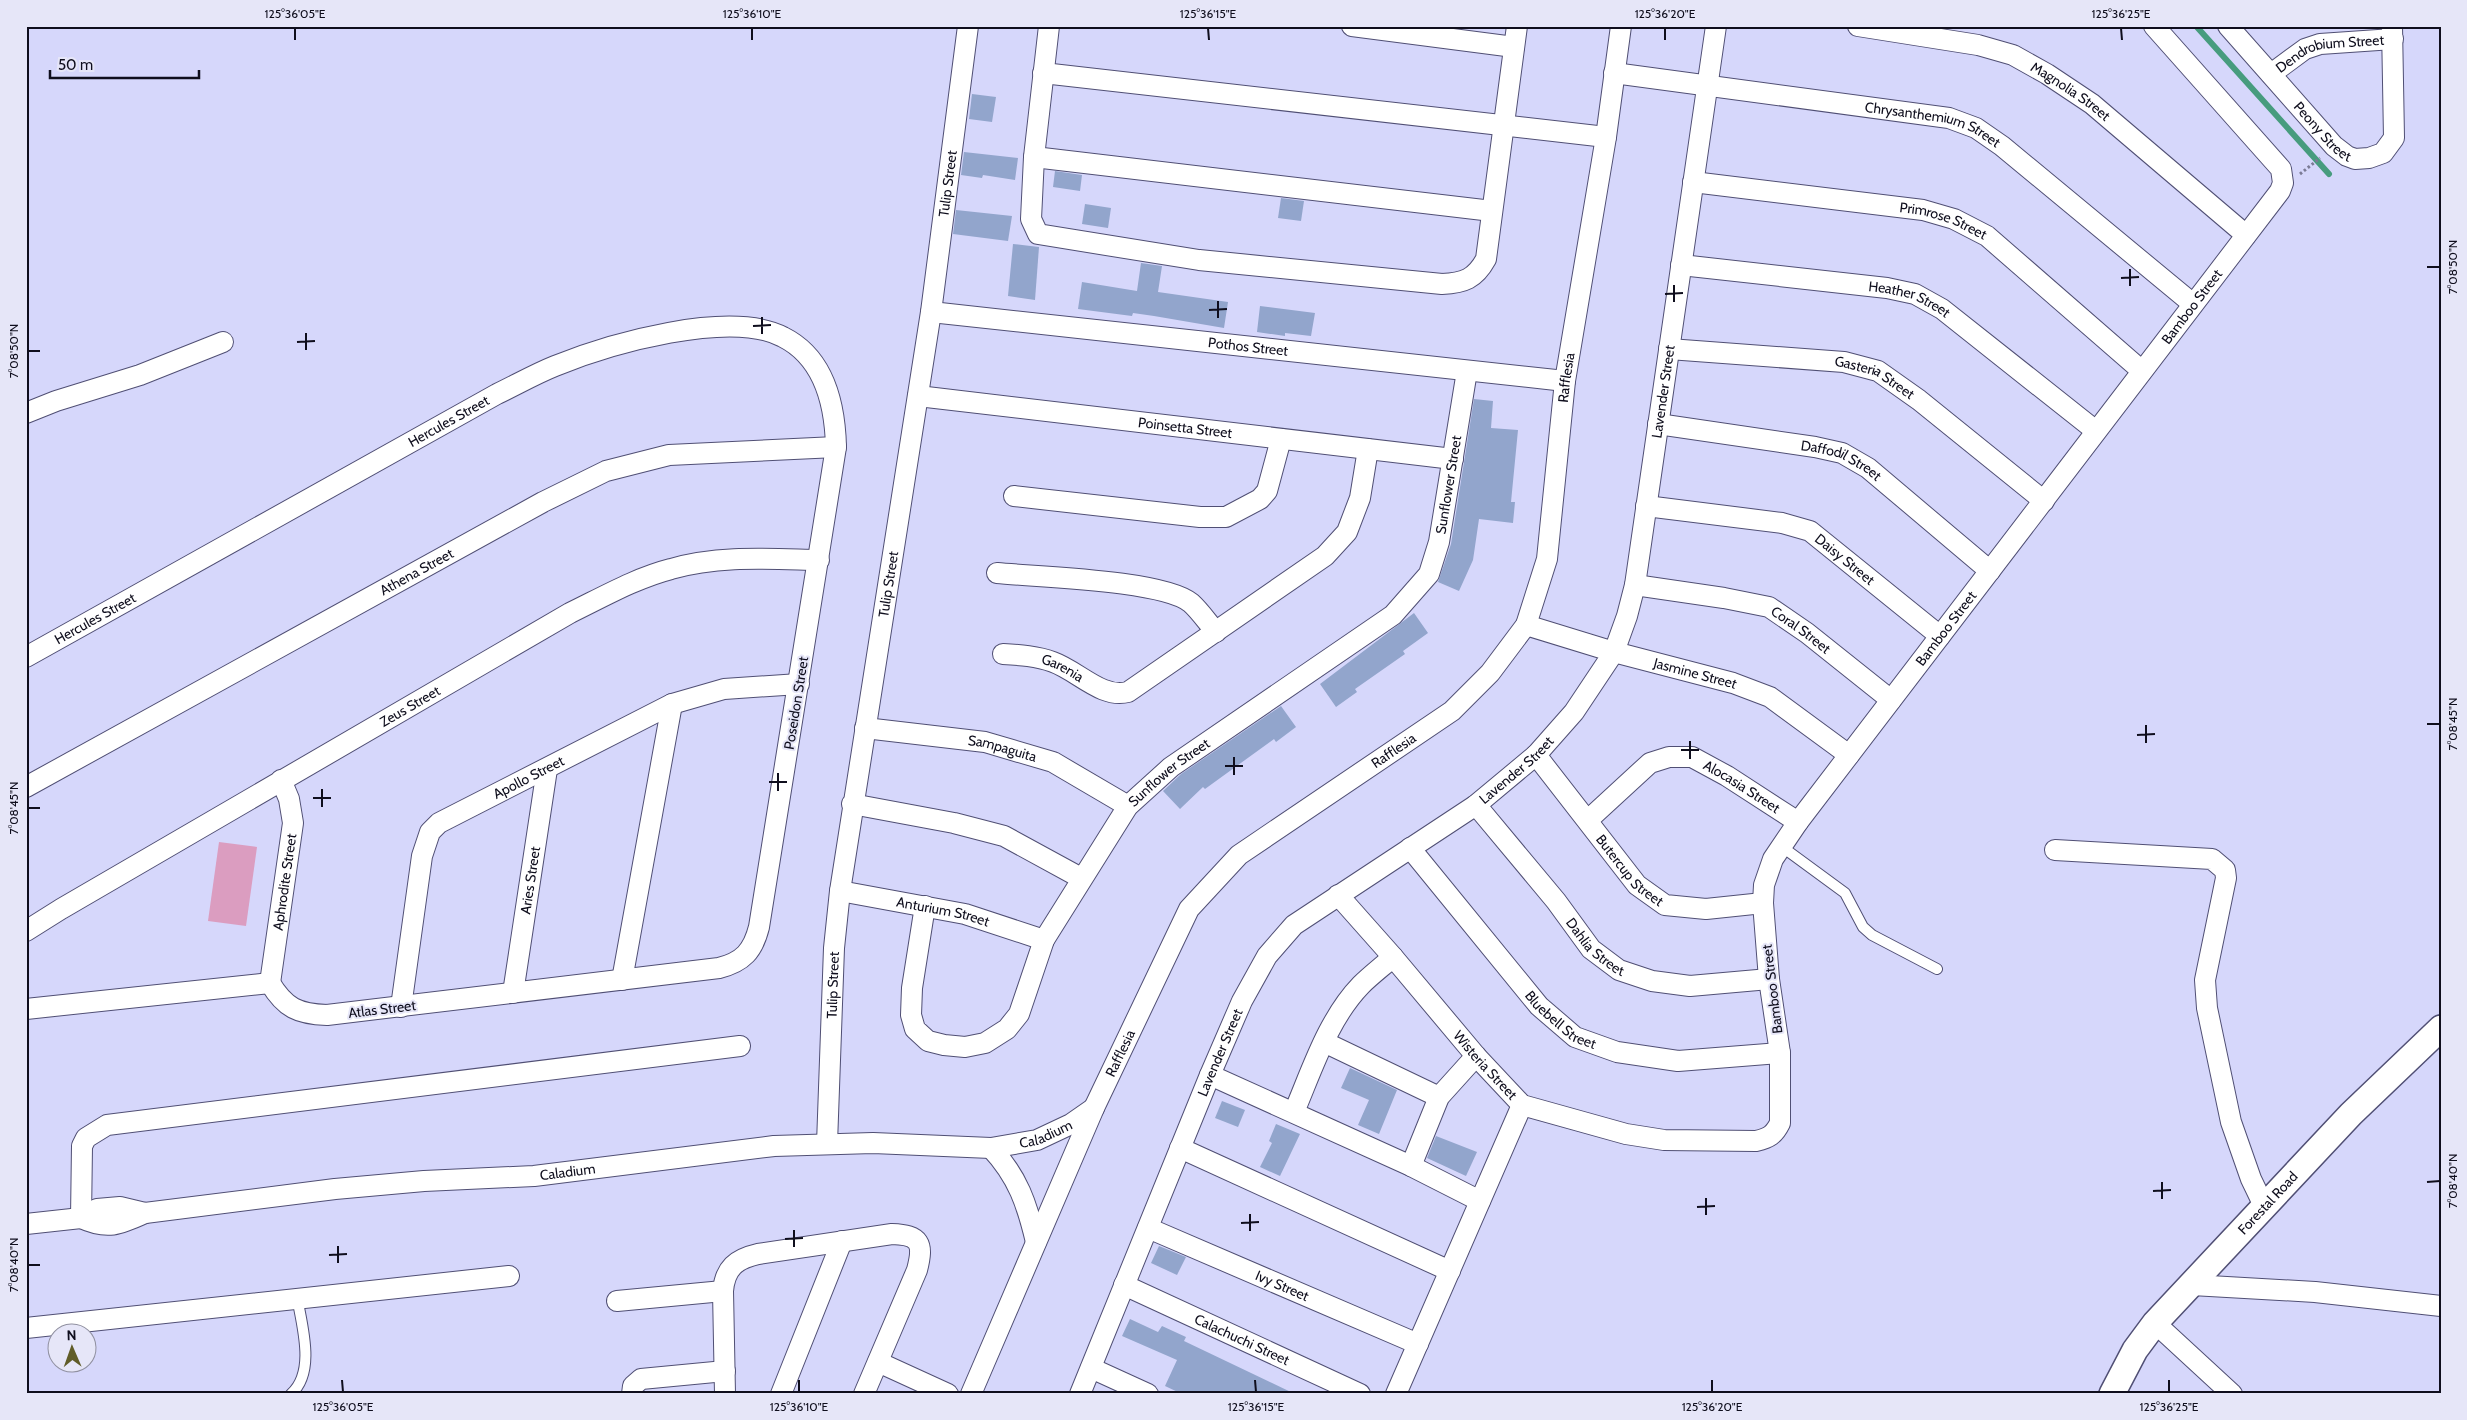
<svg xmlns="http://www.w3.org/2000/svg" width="2467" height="1420" viewBox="0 0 2467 1420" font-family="Cabin,sans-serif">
<rect width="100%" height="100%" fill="#d6d7fb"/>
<!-- green -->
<polygon fill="#db9dc0" points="219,842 257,847 246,926 208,921"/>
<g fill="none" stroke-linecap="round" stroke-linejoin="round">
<!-- stream -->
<polyline stroke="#479c7e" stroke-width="6" points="2196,26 2329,174"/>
</g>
<!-- building -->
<g fill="#92a5cc">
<polygon points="972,94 996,97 992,122 969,119"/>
<polygon points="964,152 1018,158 1015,180 983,175 982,178 961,175"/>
<polygon points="1055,171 1082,175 1080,191 1053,187"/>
<polygon points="1281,198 1304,201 1301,221 1278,218"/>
<polygon points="1085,204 1111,208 1108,228 1082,224"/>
<polygon points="956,210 1012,216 1008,241 953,234"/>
<polygon points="1013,244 1039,247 1035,300 1008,296"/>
<polygon points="1141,263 1162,266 1158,292 1228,302 1224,328 1154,316 1133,313 1132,316 1078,309 1082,282 1137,291"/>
<polygon points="1260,306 1315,313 1311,336 1285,333 1285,336 1257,332"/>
<polygon points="1474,399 1493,401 1491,428 1518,430 1511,502 1515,502 1513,523 1479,519 1473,560 1459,591 1438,582 1451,544"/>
<polygon points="1414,613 1428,633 1403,651 1405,654 1355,689 1357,692 1336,707 1320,684"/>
<polygon points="1281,706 1296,727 1276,742 1274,739 1205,789 1203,787 1180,809 1163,791 1181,774"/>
<polygon points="1350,1068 1397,1090 1379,1134 1358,1125 1369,1100 1341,1088"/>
<polygon points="1222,1101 1245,1110 1238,1127 1215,1118"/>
<polygon points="1276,1124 1300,1134 1280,1176 1260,1167 1272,1143 1269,1141"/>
<polygon points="1436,1136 1477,1152 1466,1176 1427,1158"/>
<polygon points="1159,1246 1186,1257 1177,1275 1151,1263"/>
<polygon points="1130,1319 1158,1332 1162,1326 1186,1337 1184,1341 1295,1394 1182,1394 1165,1386 1177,1360 1122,1336"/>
</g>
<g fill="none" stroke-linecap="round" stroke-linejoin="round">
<!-- service casing -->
<g stroke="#504f74" stroke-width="12">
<g id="service">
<polyline points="1781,846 1845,893 1863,927 1872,935 1937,969"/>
<path d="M291,1394C316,1372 302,1326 297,1297"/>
</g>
</g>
<!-- minor casing -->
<g stroke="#504f74" stroke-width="22">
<g id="minor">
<path d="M1049,26L1034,157L1031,219L1038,234L1199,260L1442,284C1464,283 1475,279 1486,259L1517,26"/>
<polyline points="1352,26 1514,47"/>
<path id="s1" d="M1858,26L1978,45L2013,55L2047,74L2092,104L2246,235"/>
<path id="s2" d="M2228,26L2334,146L2347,156L2355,159L2369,158L2383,153L2394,138L2392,26"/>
<polyline points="1043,73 1606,137"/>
<path id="s3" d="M1614,73L1949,118L1976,128L2002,146L2193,304"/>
<path id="s4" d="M2271,74L2305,49L2320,44L2393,39"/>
<polyline points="1034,157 1492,211"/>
<path id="s5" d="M1693,182L1923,210L1954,219L1987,236L2142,371"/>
<path id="s6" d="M1681,265L1887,288L1915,294L1942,309L2096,431"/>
<path id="s7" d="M931,312L1565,381"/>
<path id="s8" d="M1669,349L1844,362L1878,371L1919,400L2044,501"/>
<path id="s9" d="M918,396L1453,459"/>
<polyline points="26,413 56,401 140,375 223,342"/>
<path id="s10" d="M1658,424L1815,447L1842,453L1868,468L1990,571"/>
<polyline points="1014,496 1200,517 1226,517 1260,499 1267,491 1281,439"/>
<path id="s11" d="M1646,506L1782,523L1810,531L1940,636"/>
<path d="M997,573C1038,577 1163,580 1191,603C1200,611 1208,623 1216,632"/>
<path id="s12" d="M1635,585L1724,598L1769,607L1807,633L1891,700"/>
<path id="s13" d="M1526,625L1614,652L1733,683L1770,697L1849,755"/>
<path id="s14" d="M1003,654C1020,655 1037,656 1053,662C1078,671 1102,699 1128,692L1325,556L1347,532L1360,498L1368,449"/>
<path id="s15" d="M26,657L497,394C516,385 535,374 555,366C609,344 730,309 783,337C825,358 835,405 836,447L759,927C753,951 743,962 719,968L327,1015C298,1014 285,1008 270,983"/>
<path id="s16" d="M865,728L985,742L1053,762L1128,806"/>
<path id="s17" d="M1536,755L1637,885L1665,905L1706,909L1763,903"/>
<path id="s18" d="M26,787L543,502L606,471L669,455L836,447"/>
<polyline points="852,804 954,823 1004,836 1081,878"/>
<path id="s19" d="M1476,805L1556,901L1591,949L1619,970L1652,981L1690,986L1769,979"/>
<path id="s20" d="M1588,820L1650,763L1669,757H1692L1727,776L1798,822"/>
<path id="s21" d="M1410,848L1539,1006L1575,1037L1617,1052L1678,1061L1780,1053"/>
<polyline points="2055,850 2212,859 2225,870 2226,878 2205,980 2207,1008 2231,1122 2251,1179 2264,1206"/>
<path id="s22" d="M840,891L965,914L1044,940"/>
<path id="s23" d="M1338,895L1393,957L1476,1056L1522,1105L1626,1134L1664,1140L1756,1141C1769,1138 1774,1135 1780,1123V1053L1769,979L1763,903L1764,885L1773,859L1798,822L2280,191L2283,183L2281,169L2154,26"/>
<path id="s24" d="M925,906L912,988L911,1015L915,1029L928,1041L944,1045L965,1047L985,1043L1007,1029L1019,1014L1044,940L1128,806L1171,767L1393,615L1429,574L1439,542L1467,371"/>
<path id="s25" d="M26,931L61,909L570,613C603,597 636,578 671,569C719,555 770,559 819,560"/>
<polyline points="622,980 672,704"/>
<path id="s26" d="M270,983L293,823L289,799L281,780"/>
<path id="s27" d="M513,993L547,769"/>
<path id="s28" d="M401,1007L422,856L430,832L439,823L672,704L724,689L799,684"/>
<polyline points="26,1009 270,983"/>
<polyline points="1324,1042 1439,1097"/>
<polyline points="1210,1075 1411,1166 1480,1201"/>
<path d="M1294,1112C1312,1070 1328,1019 1361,985C1371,975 1383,966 1393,957"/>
<path id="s29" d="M827,1144L834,948L840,891L931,312L968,26"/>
<path d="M991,1148C1018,1177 1027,1204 1036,1242"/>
<polyline points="1180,1148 1450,1271"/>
<polyline points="1411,1166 1439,1097 1476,1056"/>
<path id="s30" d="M81,1218C107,1230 119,1225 145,1213L335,1189L424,1181L534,1176L774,1146L873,1143L991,1148L1037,1140L1071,1124L1094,1108"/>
<polyline points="81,1218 82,1146 86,1138 107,1125 740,1046"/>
<polyline points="26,1224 81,1218 97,1209 120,1207 145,1213"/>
<path id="s31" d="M1148,1228L1418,1344"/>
<path id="s32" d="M1124,1285L1360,1394"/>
<polyline points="2192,1285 2315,1292 2441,1306"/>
<polyline points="617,1301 723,1291"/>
<polyline points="2155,1323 2232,1394"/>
<polyline points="26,1328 509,1276"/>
<polyline points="878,1362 948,1394"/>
<polyline points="1091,1368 1148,1394"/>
<polyline points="632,1394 633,1386 641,1379 725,1371"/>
<path d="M725,1394L723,1291C725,1268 736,1259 758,1254L892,1234C920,1235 924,1243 917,1270L864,1394"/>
<polyline points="781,1394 842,1241"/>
<path id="s33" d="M971,1394L1094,1108L1189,909L1239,855L1452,711L1490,673L1526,625L1547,559L1565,381L1606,137L1621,26"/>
<path id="s34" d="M1080,1394L1210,1075L1242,1001L1267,956L1294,925L1476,805L1536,755L1574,712L1614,652L1627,616L1635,585L1716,26"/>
<polyline points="1396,1394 1522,1105"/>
</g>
</g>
<!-- tertiary casing -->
<g stroke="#504f74" stroke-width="28">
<g id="tertiary">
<path id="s35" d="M2112,1394L2135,1350L2155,1323L2351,1114L2441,1028"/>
</g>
</g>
<!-- path -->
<polyline stroke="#7b7b95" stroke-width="3" stroke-dasharray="2.5 2.5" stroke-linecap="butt" points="2300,174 2320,158"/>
<!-- service -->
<use href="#service" stroke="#fff" stroke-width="10"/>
<!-- minor -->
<use href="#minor" stroke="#fff" stroke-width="20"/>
<!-- tertiary -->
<use href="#tertiary" stroke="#fff" stroke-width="25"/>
</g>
<!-- ticks -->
<path fill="none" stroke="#0f0e1d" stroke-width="2" d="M295,28V40M752,28V40M1208,28L1209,40M1665,28V40M2121,28L2122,40M2427,267H2440M2130,269V286M2121,278L2139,277M1674,285V302M1665,294L1683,293M1218,301V318M1209,310L1227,309M762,317V334M753,326L771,325M306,333V350M297,342L315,341M28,351H40M2427,724H2440M2146,725V743M2137,735L2155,734M1690,741V759M1681,750H1699M1234,757V775M1225,766H1243M778,773V791M769,782H787M322,789V807M313,798H331M28,808H40M2162,1182V1199M2427,1182L2440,1181M2153,1191L2171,1190M1706,1198V1215M1697,1207L1715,1206M1250,1214V1231M1241,1223L1259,1222M794,1230V1247M785,1239L803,1238M338,1246V1263M329,1255L347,1254M28,1265H40M342,1380L343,1392M799,1380V1392M1255,1380L1256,1392M1712,1380V1392M2169,1380V1392"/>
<g text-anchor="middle" stroke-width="4" stroke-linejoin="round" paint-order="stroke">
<!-- street labels -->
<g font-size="14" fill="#0f0e1d" stroke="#e6e6f8">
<text dy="5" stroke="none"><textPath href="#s4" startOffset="65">Dendrobium Street</textPath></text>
<text dy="5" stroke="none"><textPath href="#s1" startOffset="226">Magnolia Street</textPath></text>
<text dy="5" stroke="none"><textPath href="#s3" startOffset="324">Chrysanthemium Street</textPath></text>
<text dy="5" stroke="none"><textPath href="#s2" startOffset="142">Peony Street</textPath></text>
<text dy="5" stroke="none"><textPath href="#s29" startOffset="969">Tulip Street</textPath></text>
<text dy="5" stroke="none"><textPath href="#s5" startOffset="254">Primrose Street</textPath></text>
<text dy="5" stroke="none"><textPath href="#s6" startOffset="232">Heather Street</textPath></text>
<text dy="5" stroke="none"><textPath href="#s23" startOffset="1509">Bamboo Street</textPath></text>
<text dy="5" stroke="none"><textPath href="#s7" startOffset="319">Pothos Street</textPath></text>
<text dy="5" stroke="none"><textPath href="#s33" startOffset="1228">Rafflesia</textPath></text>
<text dy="5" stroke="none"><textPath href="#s8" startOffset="210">Gasteria Street</textPath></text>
<text dy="5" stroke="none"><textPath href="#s34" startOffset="1209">Lavender Street</textPath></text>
<text dy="5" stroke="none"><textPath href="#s15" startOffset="484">Hercules Street</textPath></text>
<text dy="5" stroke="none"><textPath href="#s9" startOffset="269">Poinsetta Street</textPath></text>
<text dy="5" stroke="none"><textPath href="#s10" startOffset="188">Daffodil Street</textPath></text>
<text dy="5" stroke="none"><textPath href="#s24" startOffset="955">Sunflower Street</textPath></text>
<text dy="5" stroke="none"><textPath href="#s11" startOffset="211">Daisy Street</textPath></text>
<text dy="5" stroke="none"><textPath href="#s18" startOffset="446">Athena Street</textPath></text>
<text dy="5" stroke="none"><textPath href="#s29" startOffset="564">Tulip Street</textPath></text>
<text dy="5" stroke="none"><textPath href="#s15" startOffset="79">Hercules Street</textPath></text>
<text dy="5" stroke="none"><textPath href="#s23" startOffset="1104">Bamboo Street</textPath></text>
<text dy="5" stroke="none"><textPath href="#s12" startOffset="175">Coral Street</textPath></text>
<text dy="5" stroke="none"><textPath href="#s14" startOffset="62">Garenia</textPath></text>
<text dy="5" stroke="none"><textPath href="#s13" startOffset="176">Jasmine Street</textPath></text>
<text transform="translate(796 703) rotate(-81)" y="5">Poseidon Street</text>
<text dy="5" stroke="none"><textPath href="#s25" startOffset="445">Zeus Street</textPath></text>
<text dy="5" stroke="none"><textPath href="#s16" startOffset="139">Sampaguita</textPath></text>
<text dy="5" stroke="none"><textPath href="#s33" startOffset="792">Rafflesia</textPath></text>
<text dy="5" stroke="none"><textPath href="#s34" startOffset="789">Lavender Street</textPath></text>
<text dy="5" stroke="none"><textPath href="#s24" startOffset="535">Sunflower Street</textPath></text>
<text dy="5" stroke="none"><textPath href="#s28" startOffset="291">Apollo Street</textPath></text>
<text dy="5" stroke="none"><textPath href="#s20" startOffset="185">Alocasia Street</textPath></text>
<text dy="5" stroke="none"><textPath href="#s17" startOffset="149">Butercup Street</textPath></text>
<text dy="5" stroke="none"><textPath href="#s26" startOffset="102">Aphrodite Street</textPath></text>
<text dy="5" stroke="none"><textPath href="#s27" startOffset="114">Aries Street</textPath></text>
<text dy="5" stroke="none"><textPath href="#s22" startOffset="105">Anturium Street</textPath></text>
<text dy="5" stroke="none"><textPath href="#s19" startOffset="186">Dahlia Street</textPath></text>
<text dy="5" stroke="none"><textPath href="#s29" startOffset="159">Tulip Street</textPath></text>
<text transform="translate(1772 989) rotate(-97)" y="5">Bamboo Street</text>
<text transform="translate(382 1009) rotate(-7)" y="5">Atlas Street</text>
<text dy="5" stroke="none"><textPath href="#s21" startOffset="230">Bluebell Street</textPath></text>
<text dy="5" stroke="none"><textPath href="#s34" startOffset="369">Lavender Street</textPath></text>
<text dy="5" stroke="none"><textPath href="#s33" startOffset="372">Rafflesia</textPath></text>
<text dy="5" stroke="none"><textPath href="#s23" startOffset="225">Wisteria Street</textPath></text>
<text dy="5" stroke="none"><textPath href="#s30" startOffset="974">Caladium</textPath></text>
<text dy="5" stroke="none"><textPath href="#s30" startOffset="492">Caladium</textPath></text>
<text dy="5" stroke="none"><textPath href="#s35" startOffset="248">Forestal Road</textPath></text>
<text dy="5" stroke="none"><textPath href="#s31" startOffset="146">Ivy Street</textPath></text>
<text dy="5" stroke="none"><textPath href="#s32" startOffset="130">Calachuchi Street</textPath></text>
</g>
</g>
<!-- border -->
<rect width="2467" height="1420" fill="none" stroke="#e6e6f8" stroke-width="55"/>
<!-- north arrow -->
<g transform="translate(72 1348) rotate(358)"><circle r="24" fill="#e6e6f8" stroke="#9090a0"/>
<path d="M0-4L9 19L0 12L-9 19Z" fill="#605c28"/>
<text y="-8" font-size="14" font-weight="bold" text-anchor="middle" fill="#0f0e1d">N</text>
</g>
<!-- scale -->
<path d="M50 70v8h149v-8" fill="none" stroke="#0f0e1d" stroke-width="2.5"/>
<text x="58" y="70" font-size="15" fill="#0f0e1d" stroke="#e6e6f8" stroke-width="4" paint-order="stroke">50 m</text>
<rect x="28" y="28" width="2412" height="1364" fill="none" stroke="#0f0e1d" stroke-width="2"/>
<g font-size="12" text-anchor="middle" fill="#0f0e1d">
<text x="295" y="18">125°36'05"E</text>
<text x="752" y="18">125°36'10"E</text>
<text x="1208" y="18">125°36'15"E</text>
<text x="1665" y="18">125°36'20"E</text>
<text x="2121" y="18">125°36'25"E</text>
<text transform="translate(2453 267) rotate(-90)" y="4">7°08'50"N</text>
<text transform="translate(14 351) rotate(-90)" y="4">7°08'50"N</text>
<text transform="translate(2453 724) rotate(-90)" y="4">7°08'45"N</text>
<text transform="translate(14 808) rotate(-90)" y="4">7°08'45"N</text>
<text transform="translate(2453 1181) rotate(-90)" y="4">7°08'40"N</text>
<text transform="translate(14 1265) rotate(-90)" y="4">7°08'40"N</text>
<text x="343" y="1411">125°36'05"E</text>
<text x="799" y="1411">125°36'10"E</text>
<text x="1256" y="1411">125°36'15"E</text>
<text x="1712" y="1411">125°36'20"E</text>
<text x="2169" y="1411">125°36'25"E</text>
</g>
</svg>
